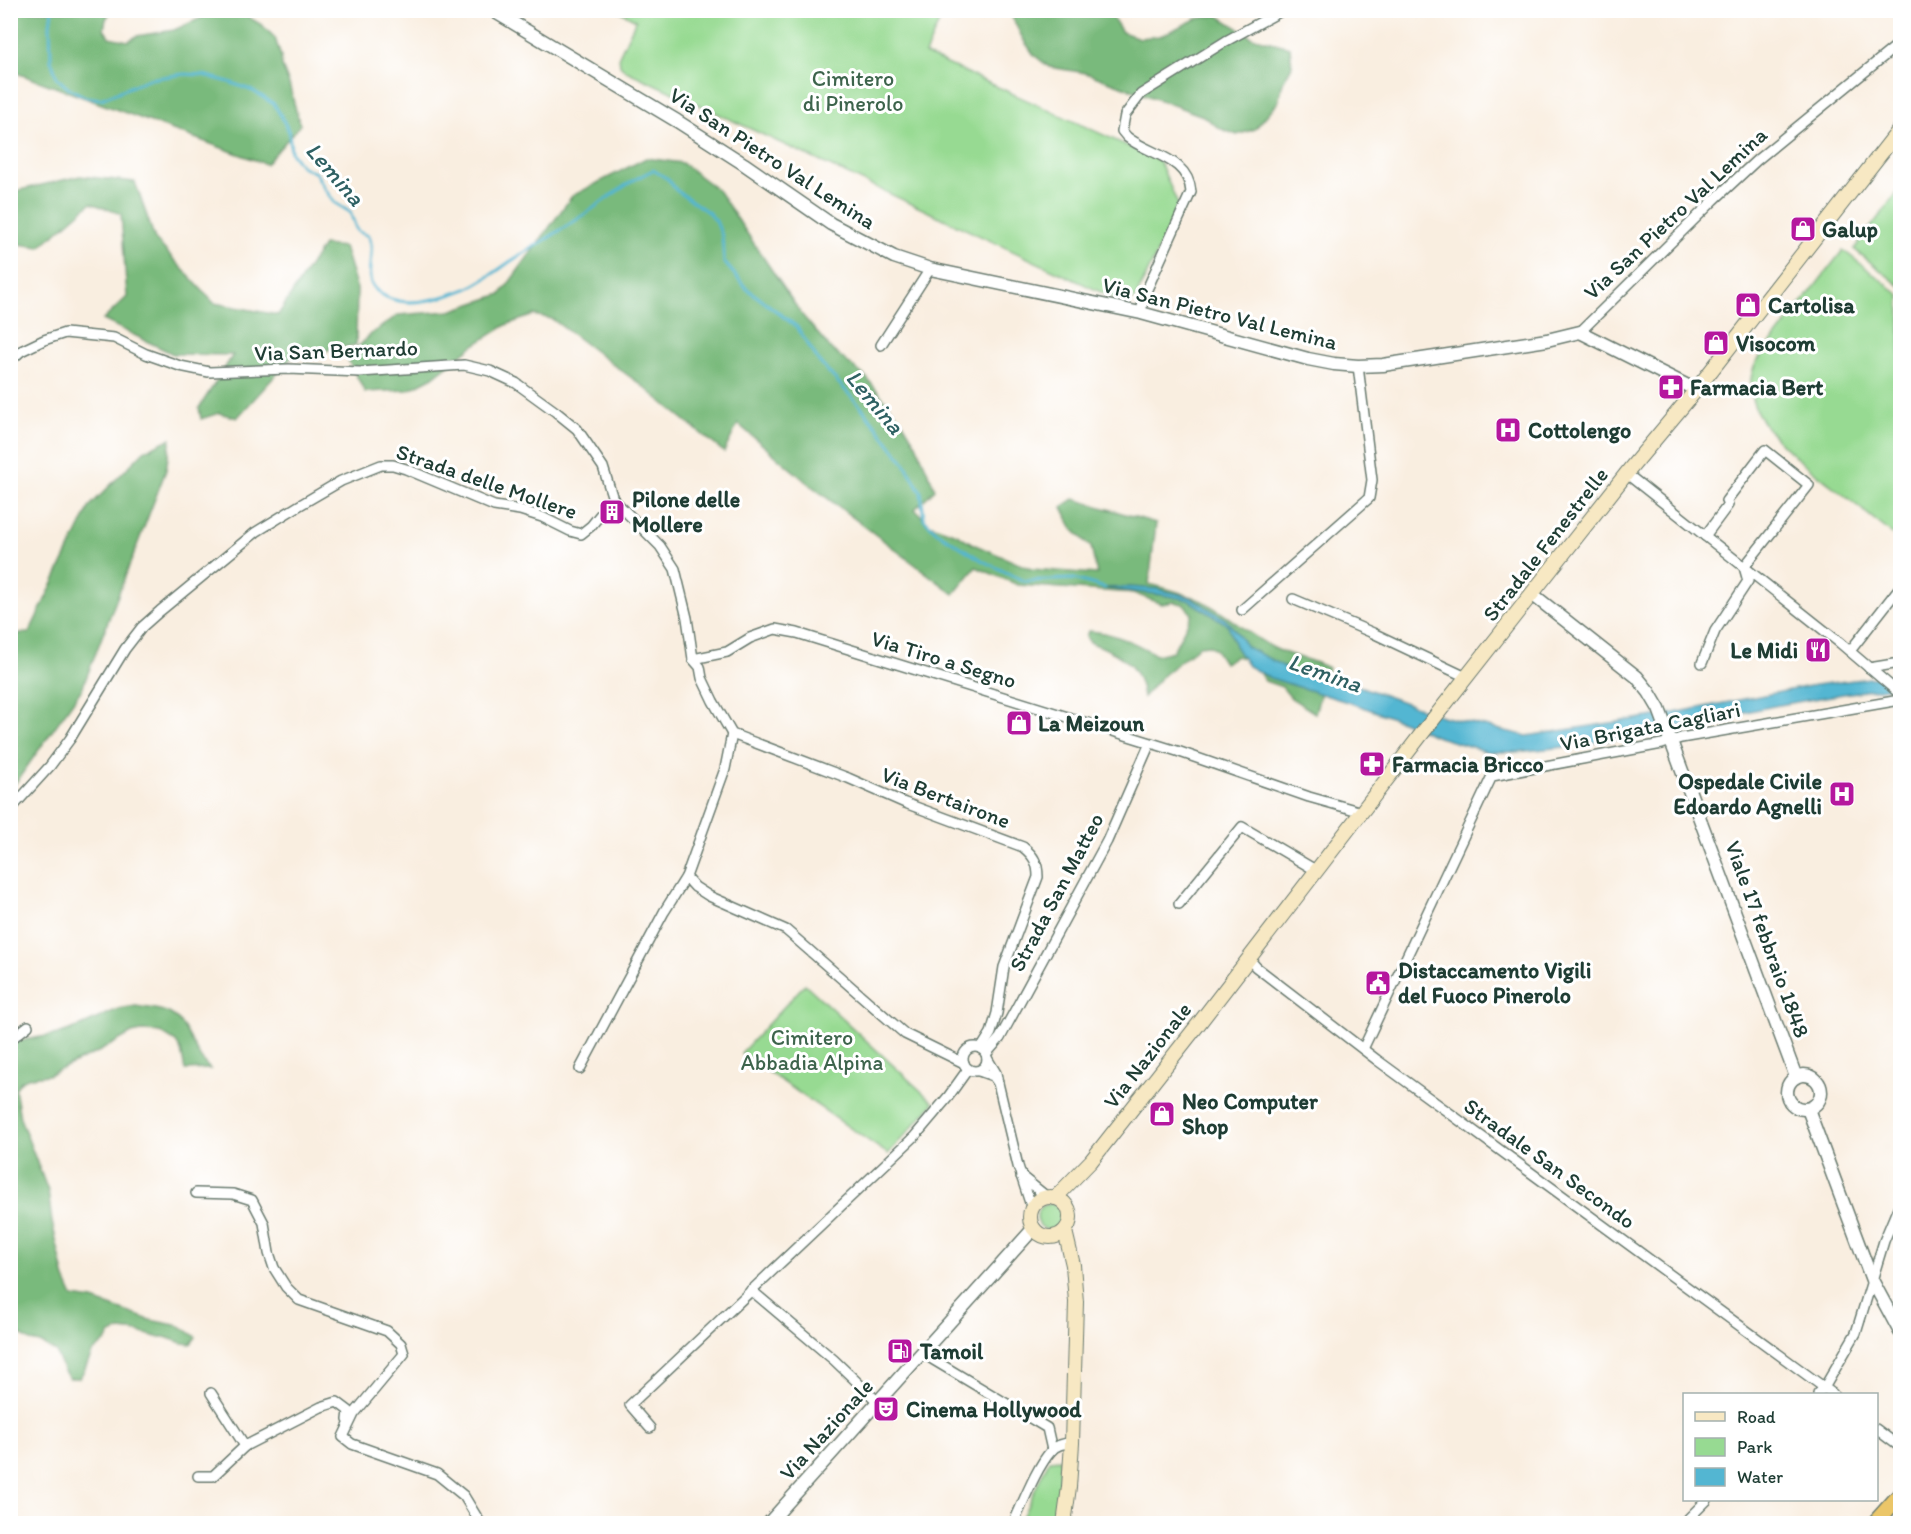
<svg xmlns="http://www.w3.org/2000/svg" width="1911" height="1534" viewBox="0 0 1911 1534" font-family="Itim,sans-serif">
<rect width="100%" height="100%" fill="#fff"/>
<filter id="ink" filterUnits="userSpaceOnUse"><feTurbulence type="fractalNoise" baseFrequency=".0167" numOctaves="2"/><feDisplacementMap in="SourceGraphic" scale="12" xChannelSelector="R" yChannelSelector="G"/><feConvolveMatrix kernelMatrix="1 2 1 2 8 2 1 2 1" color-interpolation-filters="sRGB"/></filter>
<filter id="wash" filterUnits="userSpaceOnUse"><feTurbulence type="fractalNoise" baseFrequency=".008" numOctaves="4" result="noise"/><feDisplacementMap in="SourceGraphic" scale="24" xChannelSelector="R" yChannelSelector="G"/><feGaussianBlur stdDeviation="1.35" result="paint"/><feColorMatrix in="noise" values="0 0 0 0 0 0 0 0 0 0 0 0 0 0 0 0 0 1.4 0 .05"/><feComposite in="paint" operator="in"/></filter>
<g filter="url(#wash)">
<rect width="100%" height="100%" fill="#f9eee0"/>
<!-- green -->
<g fill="#97da92" stroke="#5b8c63" stroke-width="1.5">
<polygon points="619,11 944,11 925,54 1159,160 1179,207 1135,299 1129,302 1122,302 626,71 620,65 619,56 636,20"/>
<polygon points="1900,189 1900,286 1854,249"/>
<path d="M1843,250L1900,295V540C1877,522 1854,503 1831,485C1797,458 1729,413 1757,361Z"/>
<polygon points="805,984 934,1103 888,1154 741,1053"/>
<circle cx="1050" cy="1217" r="13"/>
<polygon points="1060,1459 1058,1513 1055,1523 1019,1524 1049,1460"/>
</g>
<!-- forest -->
<g fill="#79ba7c" stroke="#4c7c58" stroke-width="1.5">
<polygon points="10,11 111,11 106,19 104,29 109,37 128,41 137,36 174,30 217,11 237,12 245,15 262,25 275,38 281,57 282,66 289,84 300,125 266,164 11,71"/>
<polygon points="1009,11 1113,11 1111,15 1122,32 1140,38 1160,36 1196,19 1217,15 1252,37 1290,47 1292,66 1283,82 1278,102 1255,129 1237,135 1219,128 1203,116 1086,73 1049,67 1034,55 1023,39"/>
<path d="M646,158L682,163L718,190L802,315L832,350L866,377L902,421L916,444L935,489L915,509L929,524L957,534L973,544L1031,569L1097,574L1091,547L1073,529L1062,507L1074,499L1156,523L1149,584C1168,589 1185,593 1202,601C1228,614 1249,636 1276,649C1293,657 1311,659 1328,668L1315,713L1291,698L1282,687L1265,681L1251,661L1236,656L1224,663L1215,649L1209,645L1199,646L1163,675L1143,697C1140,670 1127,658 1102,647C1095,644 1090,644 1086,637L1088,631C1111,632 1137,643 1156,655L1173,651L1192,614L1183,604L1174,602L1162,604L1133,593L1018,585L976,567L954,594L810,485L738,424L724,452L640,384L604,358L552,319L534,315L506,325L474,345L433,377L408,390L365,392L347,358L371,334L398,315L450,311L501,294L572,196Z"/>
<polygon points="80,176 135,182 155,239 214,303 278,315 323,245 344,247 357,289 356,345 293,356 237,418 219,413 201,419 199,408 233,355 173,354 103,320 127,297 121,214 91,203 40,247 11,243 11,192"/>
<polygon points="171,438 166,470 82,689 14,785 11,786 11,634 29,633 90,506 144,451"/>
<path d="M136,1006C147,1008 159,1008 169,1013C190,1025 192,1053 210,1069L185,1070L181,1050L176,1042L160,1032L142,1031L132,1033L100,1051L48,1075L30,1077L21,1081L15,1089L20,1118L48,1191L52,1222L65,1279L73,1297L93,1300L150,1320L180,1326L196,1337L191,1344L182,1343L165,1337H157L138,1332L120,1330L111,1334L106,1341L92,1353L84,1371L79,1378H69L63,1370L56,1352L40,1343L30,1341L11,1328V1044L18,1041L58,1034L81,1026L118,1009Z"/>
</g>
<!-- water -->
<polygon fill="#53b6d2" stroke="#397a83" stroke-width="1.5" points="1130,587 1157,589 1190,597 1225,619 1235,630 1247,647 1294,672 1359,686 1445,717 1527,736 1674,713 1815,685 1900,674 1900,686 1843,694 1774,706 1634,736 1565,747 1516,752 1488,752 1435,736 1404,722 1357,705 1270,678 1248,666 1235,646 1228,625 1188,600 1163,595 1102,588"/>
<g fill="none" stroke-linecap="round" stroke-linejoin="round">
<!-- stream -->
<path stroke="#53b6d2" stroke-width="3" d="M52,10L50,25L51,60L57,78L68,88L86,97L101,99L149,79L184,74L203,75L229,82L253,91L274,104L284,121L289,133L291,152L301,166L316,173L324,188L335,203L350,212L357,231L368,236C369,239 371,241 371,244C373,256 365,278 374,288C398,313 441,299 469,288C484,281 498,270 511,261C537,245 563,229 588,212C609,197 629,181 653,170L668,179L676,190L709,213L716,221L722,236L724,262L746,288L797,327L820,363L862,408L904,462L921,492L924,519L937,532L983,561L1024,581L1074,579L1105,588"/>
</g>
</g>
<g filter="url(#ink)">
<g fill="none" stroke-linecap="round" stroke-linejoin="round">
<!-- minor casing -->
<g stroke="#6b7b70" stroke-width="12">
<g id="minor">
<polyline points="1463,10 1479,10"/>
<path d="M1141,313L1144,296L1191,192C1188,157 1149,155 1127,137L1122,131L1125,115L1141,94L1226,41L1283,10"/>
<polyline points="1580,332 1714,200 1757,160 1900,43"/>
<polyline points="881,345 930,269"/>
<polyline points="10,361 21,351 44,340 65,333 114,338 146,354 180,366 209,372 289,369 360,372 464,365 490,371 516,383 556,412 577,429 603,467 613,499"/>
<polyline points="1627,474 1840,643 1900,694"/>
<polyline points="613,499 660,546 675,569 687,618 693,659 727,652 750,638 775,629 797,633 1177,751 1309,797 1362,812"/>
<polyline points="1293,599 1373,633 1466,677"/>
<polyline points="1242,610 1369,498 1372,480 1358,366"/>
<polyline points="1850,651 1900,587"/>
<path d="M693,659L700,667L702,678L713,701L732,734L848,778L905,803L1023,847C1034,856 1038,863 1038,877L1004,967L997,1013L991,1033L981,1049"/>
<polyline points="1702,663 1715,631 1748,581 1744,567 1809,485 1765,450 1726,501 1728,505 1705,536"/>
<polyline points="1869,668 1900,663"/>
<polyline points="732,734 725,769 686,877 695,887 709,896 786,930 905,1034 964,1063"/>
<polyline points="10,810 50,766 70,739 125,649 142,627 160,611 256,532 300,505 341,481 381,465 393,465 406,469 494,506 520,510 542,517 570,531 581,534 591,526 613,499"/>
<polyline points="1179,904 1242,827 1317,871"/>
<polyline points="1249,959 1256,967 1377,1060 1833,1394"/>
<polyline points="10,1040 28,1026"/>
<circle cx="975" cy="1059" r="12"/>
<polyline points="1363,1049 1492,776 1662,744 1681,738 1900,700"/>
<polyline points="986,1054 1000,1038 1107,841 1150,743"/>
<polyline points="580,1069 664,912 686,877"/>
<polyline points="979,1071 993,1076 998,1083 996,1073 987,1058"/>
<polyline points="998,1083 1018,1166 1032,1209"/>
<polyline points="1021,1176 1047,1197"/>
<polyline points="196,1193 233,1194 252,1200 264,1223 269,1253 274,1268 286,1287 299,1300 387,1331 401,1344 404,1354 354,1414 343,1437 352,1444 437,1474 464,1496 481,1524"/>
<polyline points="751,1290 834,1360 878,1402"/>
<polyline points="922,1353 1047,1428 1052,1450"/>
<polyline points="211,1393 245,1446 321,1407 337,1402 349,1411 348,1420"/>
<polyline points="1818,1394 1824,1388 1856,1333 1884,1241 1900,1203"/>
<polyline points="650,1428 630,1405 915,1136 948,1097 968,1069"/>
<polyline points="1876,1429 1900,1447"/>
<polyline points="198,1476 213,1476 245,1446"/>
<path d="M1013,1524C1023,1503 1036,1468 1051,1451C1056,1445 1064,1443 1072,1443"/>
<polyline points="1683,1524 1707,1500"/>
</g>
</g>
<!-- tertiary casing -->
<g stroke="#6b7b70" stroke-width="15">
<g id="tertiary">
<polyline points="492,10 677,121 744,164 831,224 894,257 930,269 1141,313 1308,359 1334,364 1358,366 1383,365 1547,340 1580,332 1696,390"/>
<polyline points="1532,594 1637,677 1649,692 1659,709 1796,1077"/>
<circle cx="1804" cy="1092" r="17"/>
<polyline points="1808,1109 1872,1280 1900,1332"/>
<polyline points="768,1524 1034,1228"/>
</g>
</g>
<!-- secondary casing -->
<g stroke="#6b7b70" stroke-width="16">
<g id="secondary">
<circle cx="1050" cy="1217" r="20"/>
<polyline points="1055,1198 1091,1161 1197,1026 1420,736 1630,469 1696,390 1900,129"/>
<polyline points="1064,1524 1069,1487 1072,1443 1076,1302 1073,1265 1065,1231"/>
</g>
</g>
<!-- trunk casing -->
<g stroke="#6b7b70" stroke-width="18">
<polyline id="trunk" points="1874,1524 1900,1495"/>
</g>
<!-- minor -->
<use href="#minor" stroke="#fff" stroke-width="9"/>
<!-- tertiary -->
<use href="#tertiary" stroke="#fff" stroke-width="12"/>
<!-- secondary -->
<use href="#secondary" stroke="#f7e8c3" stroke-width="14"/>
<!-- trunk -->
<use href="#trunk" stroke="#ebc669" stroke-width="15"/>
</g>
</g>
<!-- icons -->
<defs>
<g id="shop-square" transform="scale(1.35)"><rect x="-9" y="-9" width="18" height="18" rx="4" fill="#b5179e" stroke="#fff"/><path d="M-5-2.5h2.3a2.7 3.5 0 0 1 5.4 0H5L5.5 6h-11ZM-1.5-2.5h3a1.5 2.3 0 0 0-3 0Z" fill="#fff"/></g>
<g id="pharmacy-square" transform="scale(1.35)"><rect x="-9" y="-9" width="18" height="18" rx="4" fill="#b5179e" stroke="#fff"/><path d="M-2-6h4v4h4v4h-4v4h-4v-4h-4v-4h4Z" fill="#fff"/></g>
<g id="hospital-square" transform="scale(1.35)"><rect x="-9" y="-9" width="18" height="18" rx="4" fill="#b5179e" stroke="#fff"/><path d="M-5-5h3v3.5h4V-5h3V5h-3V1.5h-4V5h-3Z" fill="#fff"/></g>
<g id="building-square" transform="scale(1.35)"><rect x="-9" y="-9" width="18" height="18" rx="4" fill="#b5179e" stroke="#fff"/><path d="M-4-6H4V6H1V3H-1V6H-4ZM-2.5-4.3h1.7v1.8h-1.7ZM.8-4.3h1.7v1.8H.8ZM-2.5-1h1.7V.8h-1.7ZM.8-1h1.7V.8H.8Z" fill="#fff"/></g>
<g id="restaurant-square" transform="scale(1.35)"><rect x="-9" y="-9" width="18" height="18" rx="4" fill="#b5179e" stroke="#fff"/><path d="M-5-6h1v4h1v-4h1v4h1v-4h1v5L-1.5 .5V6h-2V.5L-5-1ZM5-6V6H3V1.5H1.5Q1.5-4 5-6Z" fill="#fff"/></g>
<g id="civic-square" transform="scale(1.35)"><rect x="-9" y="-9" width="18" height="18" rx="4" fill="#b5179e" stroke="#fff"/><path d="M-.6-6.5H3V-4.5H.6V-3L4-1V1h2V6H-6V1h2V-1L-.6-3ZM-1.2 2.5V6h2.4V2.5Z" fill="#fff"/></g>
<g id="fuel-square" transform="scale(1.35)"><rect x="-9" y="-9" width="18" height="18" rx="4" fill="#b5179e" stroke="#fff"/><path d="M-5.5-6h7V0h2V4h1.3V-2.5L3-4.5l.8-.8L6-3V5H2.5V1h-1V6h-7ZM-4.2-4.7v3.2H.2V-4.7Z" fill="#fff"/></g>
<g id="theatre-square" transform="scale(1.35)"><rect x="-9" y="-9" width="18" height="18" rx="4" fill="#b5179e" stroke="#fff"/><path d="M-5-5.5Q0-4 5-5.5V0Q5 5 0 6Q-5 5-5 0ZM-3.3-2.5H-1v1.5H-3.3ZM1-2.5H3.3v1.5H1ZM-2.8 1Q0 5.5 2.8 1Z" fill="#fff"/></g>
</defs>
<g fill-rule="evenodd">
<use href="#shop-square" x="1803" y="229"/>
<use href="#shop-square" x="1748" y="305"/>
<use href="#shop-square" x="1716" y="343"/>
<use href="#pharmacy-square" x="1671" y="387"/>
<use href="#hospital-square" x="1508" y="430"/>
<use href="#building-square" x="612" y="512"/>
<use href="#restaurant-square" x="1818" y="650"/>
<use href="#shop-square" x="1019" y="723"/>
<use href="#pharmacy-square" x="1372" y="764"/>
<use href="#hospital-square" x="1842" y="794"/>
<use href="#civic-square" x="1378" y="983"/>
<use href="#shop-square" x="1162" y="1114"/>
<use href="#fuel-square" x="900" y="1351"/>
<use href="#theatre-square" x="886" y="1409"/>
</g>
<g text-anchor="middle" stroke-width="6" stroke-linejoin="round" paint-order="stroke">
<!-- park labels -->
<g font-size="22" fill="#3d644c" stroke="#fff">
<text x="853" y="86">Cimitero<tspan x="853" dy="25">di Pinerolo</tspan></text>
<text x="812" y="1045">Cimitero<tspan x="812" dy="25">Abbadia Alpina</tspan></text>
</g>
<!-- street labels -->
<g font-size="22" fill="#1f3d34" stroke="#fff">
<text transform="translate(773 158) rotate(33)" y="8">Via San Pietro Val Lemina</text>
<text transform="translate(1675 213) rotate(-43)" y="8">Via San Pietro Val Lemina</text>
<text transform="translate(1220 313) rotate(14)" y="8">Via San Pietro Val Lemina</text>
<text transform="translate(336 350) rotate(-2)" y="8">Via San Bernardo</text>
<text transform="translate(487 481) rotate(19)" y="8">Strada delle Mollere</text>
<text transform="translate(1545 544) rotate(-52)" y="8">Stradale Fenestrelle</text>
<text transform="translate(944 659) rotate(17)" y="8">Via Tiro a Segno</text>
<text transform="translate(1650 726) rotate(-11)" y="8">Via Brigata Cagliari</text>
<text transform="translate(946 797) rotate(21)" y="8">Via Bertairone</text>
<text transform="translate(1056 892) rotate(-62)" y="8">Strada San Matteo</text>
<text transform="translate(1768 939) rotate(70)" y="8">Viale 17 febbraio 1848</text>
<text transform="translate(1147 1055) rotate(-52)" y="8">Via Nazionale</text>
<text transform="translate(1550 1163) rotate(36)" y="8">Stradale San Secondo</text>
<text transform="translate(826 1429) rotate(-48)" y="8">Via Nazionale</text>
</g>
<!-- poi labels -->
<g font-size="22" font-weight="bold" fill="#1f3d34" stroke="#fff" text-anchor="start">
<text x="1822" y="237">Galup</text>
<text x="1768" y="313">Cartolisa</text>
<text x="1736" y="351">Visocom</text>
<text x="1690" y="395">Farmacia Bert</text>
<text x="1528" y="438">Cottolengo</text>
<text x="632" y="507">Pilone delle<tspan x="632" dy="25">Mollere</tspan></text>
<text x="1798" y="658" text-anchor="end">Le Midi</text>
<text x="1038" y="731">La Meizoun</text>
<text x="1392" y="772">Farmacia Bricco</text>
<text x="1822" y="789" text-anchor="end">Ospedale Civile<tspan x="1822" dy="25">Edoardo Agnelli</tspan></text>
<text x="1398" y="978">Distaccamento Vigili<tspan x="1398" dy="25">del Fuoco Pinerolo</tspan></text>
<text x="1182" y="1109">Neo Computer<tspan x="1182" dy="25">Shop</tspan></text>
<text x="920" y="1359">Tamoil</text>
<text x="906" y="1417">Cinema Hollywood</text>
</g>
<!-- water labels -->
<g font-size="24" font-style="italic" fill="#2f6163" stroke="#fff">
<text transform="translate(335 174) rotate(49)" y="8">Lemina</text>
<text transform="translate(875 402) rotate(50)" y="8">Lemina</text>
<text transform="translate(1325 673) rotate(19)" y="8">Lemina</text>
</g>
</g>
<!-- margin -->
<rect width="1911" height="1534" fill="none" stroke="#fff" stroke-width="36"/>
<!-- legend -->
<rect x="1683" y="1393" width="195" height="108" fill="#ffffff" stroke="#a5b1ae" stroke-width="1.5"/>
<rect x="1695" y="1412" width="30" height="9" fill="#f7e8c3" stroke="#a5b1ae" stroke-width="1.5"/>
<text x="1737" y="1423" font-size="18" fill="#1f3d34">Road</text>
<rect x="1695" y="1438" width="30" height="18" fill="#97da92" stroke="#a5b1ae" stroke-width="1.5"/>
<text x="1737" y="1453" font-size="18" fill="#1f3d34">Park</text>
<rect x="1695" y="1468" width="30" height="18" fill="#53b6d2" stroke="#a5b1ae" stroke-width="1.5"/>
<text x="1737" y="1483" font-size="18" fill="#1f3d34">Water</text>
</svg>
